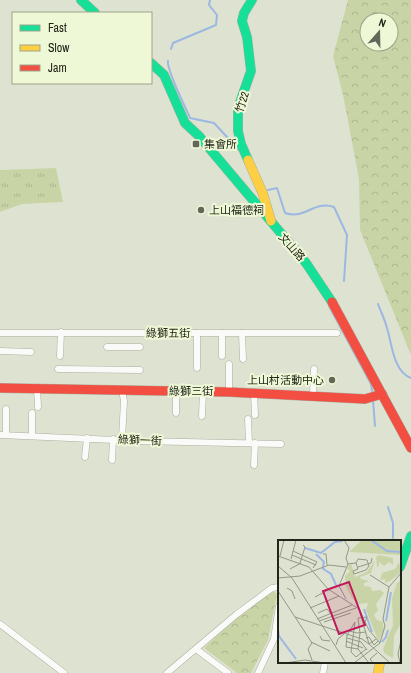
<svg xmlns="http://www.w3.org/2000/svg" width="411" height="673" viewBox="0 0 411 673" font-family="'Archivo Narrow','Noto Sans TC',sans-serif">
<defs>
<pattern id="grass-tufts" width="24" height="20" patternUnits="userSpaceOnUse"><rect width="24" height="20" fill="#c9d4a6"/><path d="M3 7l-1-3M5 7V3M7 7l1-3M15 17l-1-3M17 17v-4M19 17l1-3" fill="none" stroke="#acb68e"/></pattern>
<pattern id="forest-crowns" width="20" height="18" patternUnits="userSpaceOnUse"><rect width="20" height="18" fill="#c9d4a6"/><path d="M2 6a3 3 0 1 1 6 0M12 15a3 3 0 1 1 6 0" fill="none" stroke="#acb68e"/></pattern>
</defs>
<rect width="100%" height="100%" fill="#dee3d1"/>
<!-- grass -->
<polygon fill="url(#grass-tufts)" points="56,168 63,202 22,204 0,212 0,170"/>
<!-- forest -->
<g fill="url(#forest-crowns)" fill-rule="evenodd">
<path d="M348,0H411V355L360,230L359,179L343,95L333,56ZM367,20H391V44H367Z"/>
<polygon points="271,592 275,592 277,595 268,640 251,673 237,673 204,648 236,618"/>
</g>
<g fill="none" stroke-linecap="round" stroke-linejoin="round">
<!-- stream -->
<g stroke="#9cb8e2" stroke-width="2">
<polyline points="171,49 173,43 216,25 217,15 209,5 210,0"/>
<path d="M168,61C166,69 186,108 190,118L214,123L240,151"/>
<path d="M268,190L277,188L285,213C305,220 314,200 334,207L347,235L344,281"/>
<path d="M378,304C381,312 385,320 387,328C392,344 393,371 411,378"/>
<polyline points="329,306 371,384 372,391"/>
<polyline points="373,400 375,426"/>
<polyline points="388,507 393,523 393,538"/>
</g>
<!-- street casing -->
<g stroke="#abafa1" stroke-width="7">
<g id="street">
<polyline points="0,333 337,333"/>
<polyline points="242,333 243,359"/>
<polyline points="107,347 140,347"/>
<polyline points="0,351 31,352"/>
<polyline points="60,356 61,332"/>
<polyline points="222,356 222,333"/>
<polyline points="197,368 197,333"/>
<polyline points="58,369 140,370"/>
<polyline points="37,388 38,407"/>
<polyline points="229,392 229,364"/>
<polyline points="254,392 255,415"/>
<polyline points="313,396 314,369"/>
<polyline points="6,409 6,435"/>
<polyline points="176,413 176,391"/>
<polyline points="202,416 203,391"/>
<polyline points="248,419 249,443"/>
<polyline points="0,435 138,441 281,444"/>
<polyline points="32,436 32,413"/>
<polyline points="122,439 124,401 122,390"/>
<polyline points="85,457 87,438"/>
<polyline points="112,460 113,439"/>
<polyline points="254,465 255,443"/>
<polyline points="0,624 64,673"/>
<polyline points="196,649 228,673"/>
<polyline points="167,673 237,614 272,588 279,587"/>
<polyline points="258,673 274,639 279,606"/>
<polyline points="323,673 325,662"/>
</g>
</g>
<!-- fast casing -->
<g stroke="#abafa1" stroke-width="10">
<g id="fast">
<polyline points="81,0 95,13"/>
<polyline points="151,63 164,75 185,123 199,136 306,263 332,302"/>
<polyline points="248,160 241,144 238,131 238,108 251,71 247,37 242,21 244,13 252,0"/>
<polyline points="400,567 411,536"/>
</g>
</g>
<!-- slow casing -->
<g stroke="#abafa1" stroke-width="10">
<g id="slow">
<polyline points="248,160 263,194 271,221"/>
<polyline points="378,673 380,662"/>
</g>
</g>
<!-- jam casing -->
<g stroke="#abafa1" stroke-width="10">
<g id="jam">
<polyline points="332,302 411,448"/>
<polyline points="0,388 229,392 365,399 382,394"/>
</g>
</g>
<!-- street -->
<use href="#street" stroke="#fafbf8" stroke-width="6"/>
<!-- fast -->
<use href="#fast" stroke="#16e098" stroke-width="9"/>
<!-- slow -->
<use href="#slow" stroke="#ffcf43" stroke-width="9"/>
<!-- jam -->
<use href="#jam" stroke="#f24e42" stroke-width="9"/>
</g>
<!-- markers -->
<g fill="#636759" stroke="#eff8d6" stroke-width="1.5">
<rect x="192" y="140" width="8" height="8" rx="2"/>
<circle cx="201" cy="210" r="4"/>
<circle cx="332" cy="380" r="4"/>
</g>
<g text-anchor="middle" stroke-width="4" stroke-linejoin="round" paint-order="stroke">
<!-- street labels -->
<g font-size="11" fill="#212418" stroke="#eff8d6">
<text transform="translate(242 102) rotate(-71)" y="4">竹22</text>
<text transform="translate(292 247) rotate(48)" y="4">文山路</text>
<text x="168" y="337">綠獅五街</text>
<text x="191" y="395">綠獅三街</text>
<text transform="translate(140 440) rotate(2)" y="4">綠獅一街</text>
</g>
<!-- poi labels -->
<g font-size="11" fill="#212418" stroke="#eff8d6" text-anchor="start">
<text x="204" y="148">集會所</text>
<text x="209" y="214">上山福德祠</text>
<text x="324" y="384" text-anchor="end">上山村活動中心</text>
</g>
</g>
<!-- overview -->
<g transform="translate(278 540)">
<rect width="123" height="123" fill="#dee3d1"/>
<path d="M84,0H122L123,15L71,12ZM97,20L93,33L82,37L83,39L91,41L86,43V46L93,47L94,51L102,50L106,53L98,64L100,70L96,75L99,80L105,82L100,100L88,70L90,63L80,64L74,58L68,47L67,36L72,31L69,28L73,23L77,37L89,32ZM121,22L123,32L112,41L107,43V39L102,40L104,33L117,29ZM123,40V83L116,96L115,118L106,113L105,109L115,85L114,58L119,43Z" fill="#c9d4a6"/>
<path d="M101,15L115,18V25L111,22L106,26L101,22V26L99,27L98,17ZM104,82L106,89L101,101L96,83Z" fill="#c9d4a6"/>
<path fill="none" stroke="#9cb8e2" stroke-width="2" d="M93,0L109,11L123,12M27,8L43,13L57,2L65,1M38,14L46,22L45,27M44,28L53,34L59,47M86,69L94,92M108,81L113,52M0,90L1,96L18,119M104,102L108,97L110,90"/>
<path fill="none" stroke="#929787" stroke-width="1" d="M66,0L71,8L68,18L70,24M15,11L39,22L35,28M45,14H48L49,25M14,15L38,25M0,16L31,27L50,49L81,69L91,104L112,123M2,16L6,0M13,19L18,0M22,23L27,7L25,5M0,26L14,38L68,123M80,27L93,23L94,18M12,29L23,23M92,35L111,47M0,38L22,36L51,25L68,27M9,48L14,51L17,59M0,51L34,103L30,109L34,120M37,57L56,47M68,59L61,46L70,24L78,23L80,19L89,20L91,26L88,30L76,34L75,31L80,29L78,23M32,68L61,56M40,73L49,69L52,73M17,77L84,99L91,104L98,99M89,77L80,78L82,93L80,109L91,123M89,77L87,82L91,90L102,103M39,79L74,65M41,81L78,68M46,82L73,73M77,82L73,112L78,117L88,109M77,82L69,95L68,107L80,109M71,91L79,93L88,92M42,96L44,100L52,101M69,98L83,102L89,110M88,98L91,97L96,105L100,101M68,101L85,108M33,102L52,111M58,105L60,99L66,94M7,123L27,120L47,123M76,123L102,103L107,86L105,79L111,47L123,33M95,123L92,119L99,113M122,123L120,114L123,100"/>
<path fill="#c2185b" fill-opacity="0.15" stroke="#c2185b" stroke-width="2" d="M71,42L87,85L61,94L45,51Z"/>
<rect width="123" height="123" fill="none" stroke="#212418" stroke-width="2"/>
</g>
<!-- legend -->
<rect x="12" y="12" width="140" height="72" fill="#eff8d6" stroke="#9da38a"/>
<rect x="20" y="25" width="20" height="6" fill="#16e098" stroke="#9da38a"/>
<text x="48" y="32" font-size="12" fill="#212418">Fast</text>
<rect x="20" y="45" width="20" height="6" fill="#ffcf43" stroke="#9da38a"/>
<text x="48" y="52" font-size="12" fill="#212418">Slow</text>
<rect x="20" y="65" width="20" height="6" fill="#f24e42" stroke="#9da38a"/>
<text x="48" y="72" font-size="12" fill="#212418">Jam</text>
<!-- north arrow -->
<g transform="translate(379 32) rotate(20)"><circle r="19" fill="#eff8d6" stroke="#9da38a"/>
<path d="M0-3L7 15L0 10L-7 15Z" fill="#636759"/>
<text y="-6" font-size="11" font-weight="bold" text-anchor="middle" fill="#212418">N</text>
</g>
</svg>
